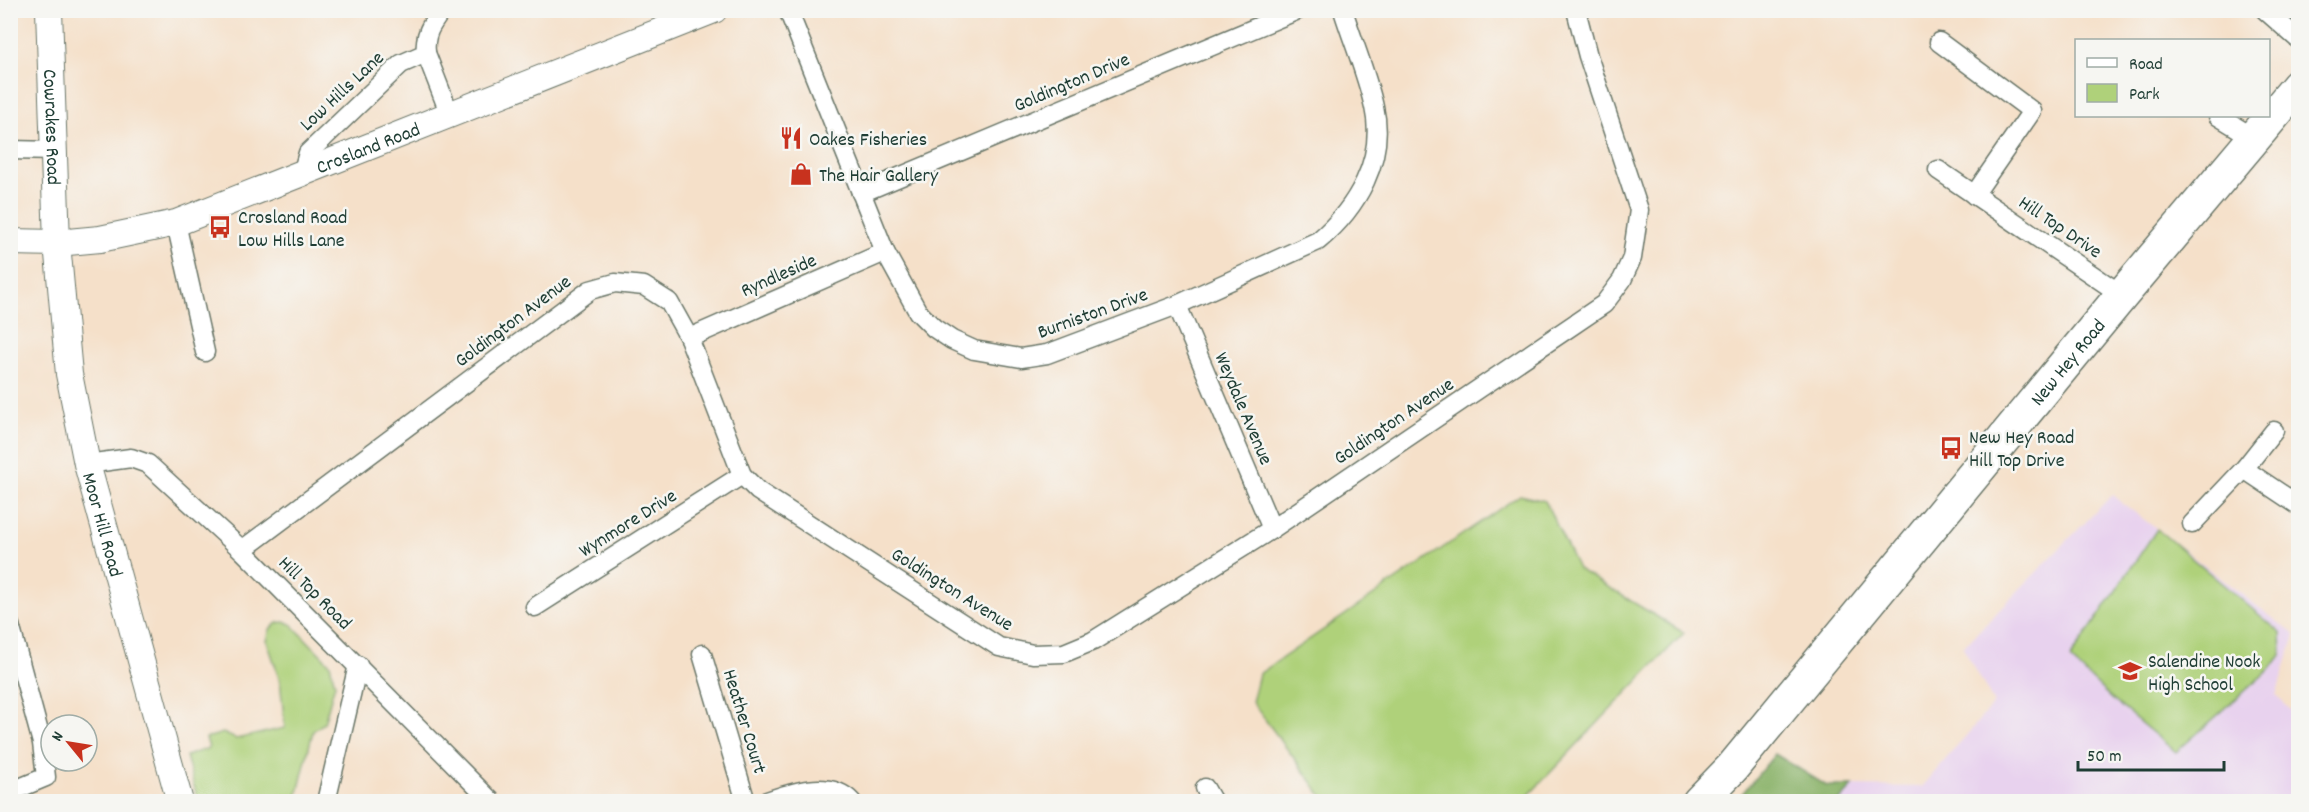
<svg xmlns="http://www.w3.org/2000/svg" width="2309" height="812" viewBox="0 0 2309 812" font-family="Dekko,sans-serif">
<rect width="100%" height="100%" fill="#f6f6f2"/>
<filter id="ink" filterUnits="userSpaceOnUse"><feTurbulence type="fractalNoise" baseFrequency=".0167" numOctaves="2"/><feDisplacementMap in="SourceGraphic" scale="12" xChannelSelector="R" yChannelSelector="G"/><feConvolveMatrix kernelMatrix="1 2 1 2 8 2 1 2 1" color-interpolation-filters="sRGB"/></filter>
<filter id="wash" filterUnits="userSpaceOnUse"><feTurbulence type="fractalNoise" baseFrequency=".008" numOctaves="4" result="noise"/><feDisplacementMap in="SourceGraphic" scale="24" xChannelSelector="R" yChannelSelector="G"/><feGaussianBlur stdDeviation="1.35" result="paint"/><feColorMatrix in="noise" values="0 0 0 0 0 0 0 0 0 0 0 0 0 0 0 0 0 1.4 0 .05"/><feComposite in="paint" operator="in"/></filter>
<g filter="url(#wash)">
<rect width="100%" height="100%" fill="#f5e0c9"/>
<!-- built -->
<polygon fill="#e8d2ee" points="2112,495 2295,635 2276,695 2298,718 2298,801 1839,802 1853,786 1922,787 1994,703 1963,647"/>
<!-- green -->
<g fill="#afd17a" stroke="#678757" stroke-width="1.5">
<polygon points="1520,495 1545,501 1578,569 1684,633 1523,801 1326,801 1252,702 1259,674"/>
<polygon points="2157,529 2281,633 2282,654 2272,667 2176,752 2113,700 2070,659"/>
<polygon points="284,622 291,624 330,664 335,684 324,723 313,731 296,801 198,801 186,756 209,748 206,738 223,733 236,739 285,728 280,680 267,641 270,629 277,623"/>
</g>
<!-- forest -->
<polygon fill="#8bb36a" stroke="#55784f" stroke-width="1.5" points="1775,754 1827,786 1853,786 1839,801 1736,801"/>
</g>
<g filter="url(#ink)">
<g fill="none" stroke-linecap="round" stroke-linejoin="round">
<!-- street casing -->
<g stroke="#6a7668" stroke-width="21">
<g id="street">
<path d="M788,10L885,252L918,312L934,328L952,340L974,350L1021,358L1047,354L1177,305L1318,241C1357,208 1386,159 1374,107C1367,75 1353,42 1343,10"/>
<polyline points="2265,10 2298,39"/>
<polyline points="1939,42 2032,111 1974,195"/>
<polyline points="426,53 450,115"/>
<polyline points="2218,116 2254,138"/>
<polyline points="10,150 55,151"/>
<polyline points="1938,170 2122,295"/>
<path d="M302,174L308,153L401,64L426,53C424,34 431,25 442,10"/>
<polyline points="861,193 1298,10"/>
<polyline points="176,223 205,352"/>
<polyline points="1177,305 1272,529"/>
<polyline points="689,338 885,252"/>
<polyline points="87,464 131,458 148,464 242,550 492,802"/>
<polyline points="2244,469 2298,505"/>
<polyline points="2192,524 2244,469 2274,431"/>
<polyline points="242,550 590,290 615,283 644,286 669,302 689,338 742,475 758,491 999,647 1033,654 1064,653 1093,641 1272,529 1604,304 1622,280 1632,258 1639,210 1588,56 1576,10"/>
<polyline points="535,607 742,475"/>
<polyline points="10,625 42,743 46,777 10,792"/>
<polyline points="702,654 746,802"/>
<polyline points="1205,788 1213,802"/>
<polyline points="326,802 358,665"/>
<path d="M764,802C789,793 830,778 852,802"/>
</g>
</g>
<!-- secondary casing -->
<g stroke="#6a7668" stroke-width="28">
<g id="secondary">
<path id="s1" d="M49,10L57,243L69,374L87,464L180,802"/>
<path id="s2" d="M10,242L57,243L100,239L176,223L714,10"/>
</g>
</g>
<!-- highway casing -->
<g stroke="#6a7668" stroke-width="36">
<g id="highway">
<path id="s3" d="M1699,802L1732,768L2122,295L2298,86"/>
</g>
</g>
<!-- street -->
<use href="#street" stroke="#fff" stroke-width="18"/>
<!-- secondary -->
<use href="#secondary" stroke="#fff" stroke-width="26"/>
<!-- highway -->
<use href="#highway" stroke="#fff" stroke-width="33"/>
</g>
</g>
<!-- icons -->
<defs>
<g id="restaurant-bare" transform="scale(1.8)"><path d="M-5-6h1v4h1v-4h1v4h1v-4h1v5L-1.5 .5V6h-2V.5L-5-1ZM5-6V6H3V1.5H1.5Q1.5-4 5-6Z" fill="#c8321e" stroke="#f6f6f2" stroke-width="2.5" paint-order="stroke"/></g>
<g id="shop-bare" transform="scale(1.8)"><path d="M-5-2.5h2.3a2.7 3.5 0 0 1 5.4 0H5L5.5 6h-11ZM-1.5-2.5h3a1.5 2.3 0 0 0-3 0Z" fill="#c8321e" stroke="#f6f6f2" stroke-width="2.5" paint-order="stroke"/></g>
<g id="bus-bare" transform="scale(1.8)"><path d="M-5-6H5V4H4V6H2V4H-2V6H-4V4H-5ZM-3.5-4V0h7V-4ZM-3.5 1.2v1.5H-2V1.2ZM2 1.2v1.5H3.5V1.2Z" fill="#c8321e" stroke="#f6f6f2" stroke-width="2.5" paint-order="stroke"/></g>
<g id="school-bare" transform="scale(1.8)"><path d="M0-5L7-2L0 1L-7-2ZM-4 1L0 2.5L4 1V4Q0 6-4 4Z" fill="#c8321e" stroke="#f6f6f2" stroke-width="2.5" paint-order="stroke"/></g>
</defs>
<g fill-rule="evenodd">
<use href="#restaurant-bare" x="791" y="138"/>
<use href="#shop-bare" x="801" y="174"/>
<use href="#bus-bare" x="220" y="227"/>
<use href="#bus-bare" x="1951" y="448"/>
<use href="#school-bare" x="2130" y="671"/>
</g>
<g text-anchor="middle" stroke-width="5" stroke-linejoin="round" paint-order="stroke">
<!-- street labels -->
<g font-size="20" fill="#1f3d34" stroke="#f6f6f2">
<text transform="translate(1071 81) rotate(-23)" y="7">Goldington Drive</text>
<text transform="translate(341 90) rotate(-43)" y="7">Low Hills Lane</text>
<text dy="7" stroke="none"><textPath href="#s1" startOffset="117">Cowrakes Road</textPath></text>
<text dy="7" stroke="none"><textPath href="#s2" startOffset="374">Crosland Road</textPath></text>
<text transform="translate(2061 226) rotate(34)" y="7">Hill Top Drive</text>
<text transform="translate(778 274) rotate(-24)" y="7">Ryndleside</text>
<text transform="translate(1092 312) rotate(-20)" y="7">Burniston Drive</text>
<text transform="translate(512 320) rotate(-37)" y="7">Goldington Avenue</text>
<text dy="7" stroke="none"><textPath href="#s3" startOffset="574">New Hey Road</textPath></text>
<text transform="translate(1245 408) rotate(67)" y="7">Weydale Avenue</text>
<text transform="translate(1393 420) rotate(-34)" y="7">Goldington Avenue</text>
<text transform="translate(627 522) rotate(-32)" y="7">Wynmore Drive</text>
<text dy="7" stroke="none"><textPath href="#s1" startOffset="519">Moor Hill Road</textPath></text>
<text transform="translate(953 588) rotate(32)" y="7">Goldington Avenue</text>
<text transform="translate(316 592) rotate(45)" y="7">Hill Top Road</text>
<text transform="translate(746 721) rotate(73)" y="7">Heather Court</text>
</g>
<!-- poi labels -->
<g font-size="20" fill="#1f3d34" stroke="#f6f6f2" text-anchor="start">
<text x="809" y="145">Oakes Fisheries</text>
<text x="819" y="181">The Hair Gallery</text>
<text x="238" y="223">Crosland Road<tspan x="238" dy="23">Low Hills Lane</tspan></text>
<text x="1969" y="443">New Hey Road<tspan x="1969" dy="23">Hill Top Drive</tspan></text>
<text x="2148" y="667">Salendine Nook<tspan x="2148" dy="23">High School</tspan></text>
</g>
</g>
<!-- margin -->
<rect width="2309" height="812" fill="none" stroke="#f6f6f2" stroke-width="36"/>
<!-- legend -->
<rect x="2075" y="39" width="195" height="78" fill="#f6f6f2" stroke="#a0aca6" stroke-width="1.5"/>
<rect x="2087" y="58" width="30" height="9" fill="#ffffff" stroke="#a0aca6" stroke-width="1.5"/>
<text x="2129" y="69" font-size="18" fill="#1f3d34">Road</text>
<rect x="2087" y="84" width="30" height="18" fill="#afd17a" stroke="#a0aca6" stroke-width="1.5"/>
<text x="2129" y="99" font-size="18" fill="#1f3d34">Park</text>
<!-- north arrow -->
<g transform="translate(69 743) rotate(300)"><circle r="28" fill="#f6f6f2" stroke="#a0aca6" stroke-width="1.5"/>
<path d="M0-4.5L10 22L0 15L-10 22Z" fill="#c8321e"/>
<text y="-9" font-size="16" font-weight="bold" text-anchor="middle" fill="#1f3d34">N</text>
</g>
<!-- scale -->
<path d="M2078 761v9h146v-9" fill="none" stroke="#1f3d34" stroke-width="3"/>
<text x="2087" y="761" font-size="18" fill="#1f3d34" stroke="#f6f6f2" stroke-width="4.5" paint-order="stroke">50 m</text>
</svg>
